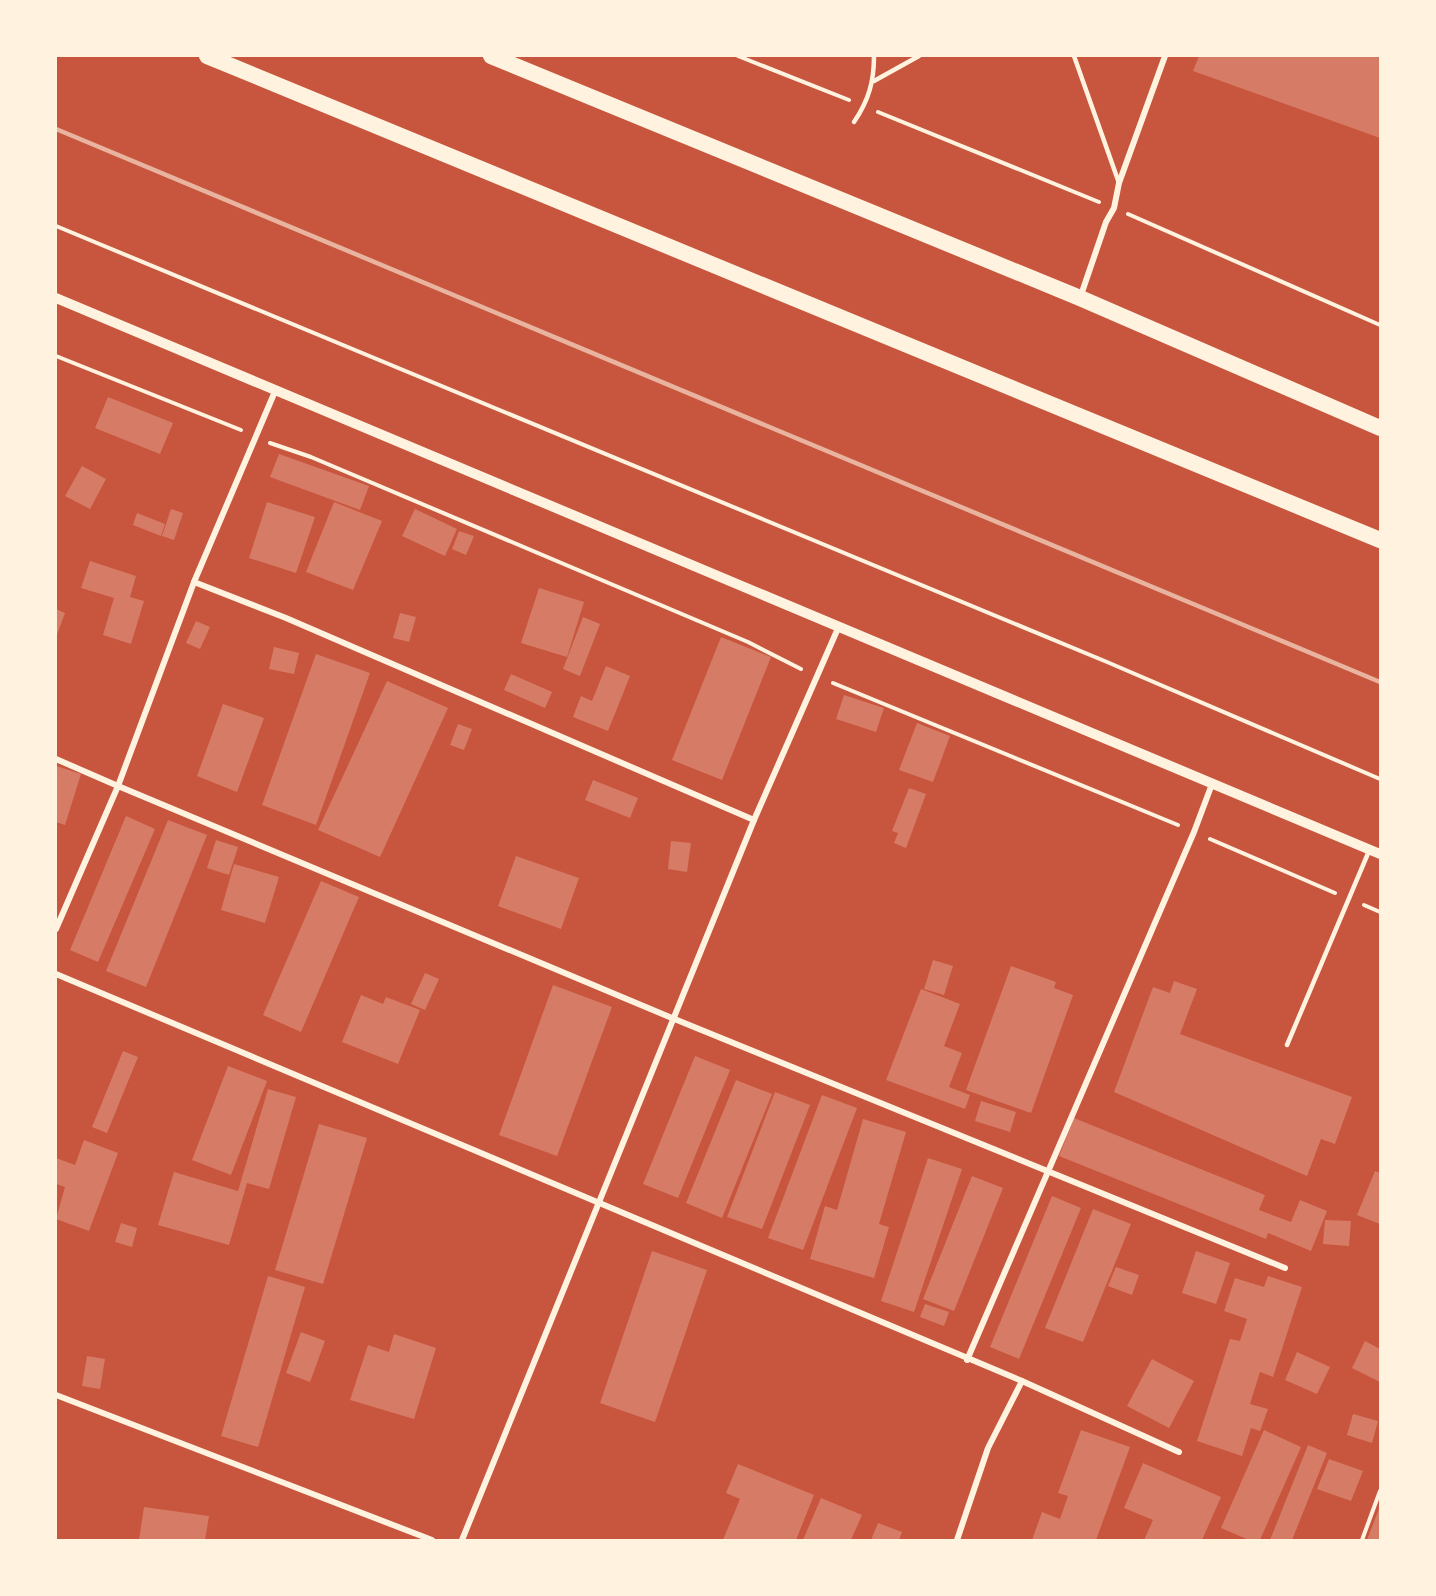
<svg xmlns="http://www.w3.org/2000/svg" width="1436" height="1596" viewBox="0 0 1436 1596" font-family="'DM Sans',sans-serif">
<rect width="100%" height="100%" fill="#c8553d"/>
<!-- building -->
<g fill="#d67c66">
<polygon points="1199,56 1380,56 1380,138 1193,71"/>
<polygon points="108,397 173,423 160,454 95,428"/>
<polygon points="279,454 369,486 360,510 270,477"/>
<polygon points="82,466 106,479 90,509 65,496"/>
<polygon points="267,502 315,517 296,573 249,558"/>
<polygon points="334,502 382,521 353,590 306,572"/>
<polygon points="171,509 183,513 174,540 162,536"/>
<polygon points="415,509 457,529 445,556 402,536"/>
<polygon points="137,513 165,524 161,536 133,525"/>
<polygon points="459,531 474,536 466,555 452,549"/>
<polygon points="90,561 136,576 130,597 144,601 131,644 103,635 114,598 81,588"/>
<polygon points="539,588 584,602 567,657 521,643"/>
<polygon points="56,609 65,613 56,637"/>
<polygon points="400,613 416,617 409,642 393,638"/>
<polygon points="583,617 600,624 580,676 563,669"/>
<polygon points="196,621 210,627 200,649 186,643"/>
<polygon points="721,637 771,657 722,780 672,760"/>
<polygon points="274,647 299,653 294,674 269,669"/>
<polygon points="316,654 370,673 316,825 262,805"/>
<polygon points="606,666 630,676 608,731 573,717 581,696 592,701"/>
<polygon points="511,674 552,692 545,708 504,690"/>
<polygon points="387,681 448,708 380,857 318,830"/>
<polygon points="844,695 884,708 876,732 836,719"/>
<polygon points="223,704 264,718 237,792 197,776"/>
<polygon points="917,723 950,736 933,782 899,770"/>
<polygon points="458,724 472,729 464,750 450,745"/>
<polygon points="56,766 81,774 65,825 56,822"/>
<polygon points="593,780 638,798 630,818 585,800"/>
<polygon points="909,788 926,794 906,848 894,843 898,833 892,831"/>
<polygon points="126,816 155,829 98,962 70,950"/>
<polygon points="168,820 207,835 146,987 106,971"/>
<polygon points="216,840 238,847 229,875 207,868"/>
<polygon points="671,841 691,843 687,872 668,869"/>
<polygon points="516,856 579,878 561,929 498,906"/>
<polygon points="234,864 279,877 265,923 221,910"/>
<polygon points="321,881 359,897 301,1032 263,1015"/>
<polygon points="933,960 953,966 944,995 924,989"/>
<polygon points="1011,966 1056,982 1054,988 1073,995 1031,1113 966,1090"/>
<polygon points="425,973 439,979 425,1010 411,1004"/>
<polygon points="1174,981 1197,989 1180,1034 1352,1097 1335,1144 1321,1139 1307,1176 1114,1092 1153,987 1170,993"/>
<polygon points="553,985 612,1007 557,1156 499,1135"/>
<polygon points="921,989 960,1004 944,1046 962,1053 949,1087 970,1095 965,1109 886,1080"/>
<polygon points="361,995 383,1004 386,997 420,1010 398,1064 342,1042"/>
<polygon points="123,1051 138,1057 107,1133 92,1127"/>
<polygon points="695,1056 730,1070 678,1198 643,1184"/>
<polygon points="228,1066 267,1081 231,1175 192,1160"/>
<polygon points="736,1080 772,1094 722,1218 686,1203"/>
<polygon points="268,1089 296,1097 269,1189 247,1183 229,1245 158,1225 174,1172 238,1191"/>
<polygon points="775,1092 810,1105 762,1229 727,1217"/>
<polygon points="822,1095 857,1108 803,1250 768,1238"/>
<polygon points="981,1101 1016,1112 1010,1132 975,1121"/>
<polygon points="1074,1118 1265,1195 1259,1210 1291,1222 1300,1200 1327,1211 1311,1251 1268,1233 1266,1239 1059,1156"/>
<polygon points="863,1119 906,1132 879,1224 889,1227 874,1278 810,1259 825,1206 837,1210"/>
<polygon points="319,1124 367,1138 323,1284 275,1270"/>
<polygon points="84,1140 118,1153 89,1231 56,1219 65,1187 56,1184 56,1158 75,1165"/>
<polygon points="928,1158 962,1169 914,1312 881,1301"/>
<polygon points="1375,1171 1380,1173 1380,1224 1357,1215"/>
<polygon points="972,1176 1003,1188 954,1311 923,1299"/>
<polygon points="1052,1196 1081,1208 1019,1359 990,1347"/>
<polygon points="1093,1209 1131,1224 1083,1342 1045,1328"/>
<polygon points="1325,1220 1351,1221 1349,1246 1323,1244"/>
<polygon points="121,1223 137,1228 132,1247 115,1242"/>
<polygon points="652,1251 707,1270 655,1422 600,1403"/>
<polygon points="1196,1251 1230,1263 1216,1304 1182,1293"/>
<polygon points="1116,1267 1139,1275 1132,1295 1108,1286"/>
<polygon points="268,1276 305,1287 258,1447 221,1436"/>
<polygon points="1268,1276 1302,1287 1273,1377 1260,1372 1250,1404 1268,1409 1260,1431 1251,1428 1242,1456 1197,1441 1230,1339 1240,1341 1247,1319 1224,1311 1235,1278 1264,1287"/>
<polygon points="925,1304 949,1312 944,1326 920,1317"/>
<polygon points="301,1332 325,1341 310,1382 286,1373"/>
<polygon points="394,1334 436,1348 414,1419 350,1400 368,1345 389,1352"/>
<polygon points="1365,1341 1380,1349 1380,1382 1352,1368"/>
<polygon points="1297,1352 1330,1367 1317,1394 1285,1380"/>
<polygon points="87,1356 105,1359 100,1389 82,1386"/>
<polygon points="1152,1359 1194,1381 1169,1428 1127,1406"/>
<polygon points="1353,1414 1378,1421 1372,1443 1347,1435"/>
<polygon points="1081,1430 1130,1447 1096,1540 1032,1540 1042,1512 1060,1519 1068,1496 1058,1493"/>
<polygon points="1264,1430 1301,1447 1260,1540 1249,1540 1221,1528"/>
<polygon points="1308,1445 1327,1453 1292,1540 1270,1540"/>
<polygon points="1329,1459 1363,1471 1351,1501 1317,1489"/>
<polygon points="1143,1463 1221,1497 1202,1540 1144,1540 1153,1520 1124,1508"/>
<polygon points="738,1464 814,1495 796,1540 723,1540 740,1499 726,1493"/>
<polygon points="821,1498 862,1515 851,1540 803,1540"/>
<polygon points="1380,1506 1380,1540 1367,1540"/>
<polygon points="144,1507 209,1516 205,1540 139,1540"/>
<polygon points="878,1523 902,1532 899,1540 871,1540"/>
</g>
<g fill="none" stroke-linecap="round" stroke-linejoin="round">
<!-- path -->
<g stroke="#fff3e0" stroke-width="4">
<polyline points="738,56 849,100"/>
<polyline points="878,112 1099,202"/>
<polyline points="1128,214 1380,325"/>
<polyline points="56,226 1107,662 1380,779"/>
<polyline points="56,356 241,430"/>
<polyline points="270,443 311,457 748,642 801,669"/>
<polyline points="833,683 1178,825"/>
<polyline points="1210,839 1335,893"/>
<polyline points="1364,905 1380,912"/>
<polyline points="1362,1540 1380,1491"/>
</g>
<!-- service -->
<g stroke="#fff3e0" stroke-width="4.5">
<polyline points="1074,56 1119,183"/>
<polyline points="874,81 919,56"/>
<path d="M854,122C869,100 874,81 874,56"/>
<polyline points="1287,1045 1369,851"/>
</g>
<!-- minor -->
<g stroke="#fff3e0" stroke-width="6">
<polyline points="1080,298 1106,222 1114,208 1119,183 1165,56"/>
<polyline points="194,582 286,618 754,820"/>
<polyline points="56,759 118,786 194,582 276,389"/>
<polyline points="56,929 118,786 672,1018 1285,1268"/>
<polyline points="56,974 1022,1381 1179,1452"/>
<polyline points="967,1360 1194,832 1212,784"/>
<polyline points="56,1395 432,1540"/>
<polyline points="462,1540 754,820 839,626"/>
<polyline points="957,1540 988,1448 1022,1381"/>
</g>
<!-- tertiary -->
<polyline stroke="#fff3e0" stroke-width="10" points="56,298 1380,854"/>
<!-- trunk -->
<g stroke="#fff3e0" stroke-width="16">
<polyline points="207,56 1380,540"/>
<polyline points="491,56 1080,298 1380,428"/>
</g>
<!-- rail -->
<polyline stroke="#e9b49f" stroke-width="4.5" points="56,129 1380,682"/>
</g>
<!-- border -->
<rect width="1436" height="1596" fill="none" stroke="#fff3e0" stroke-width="114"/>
</svg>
